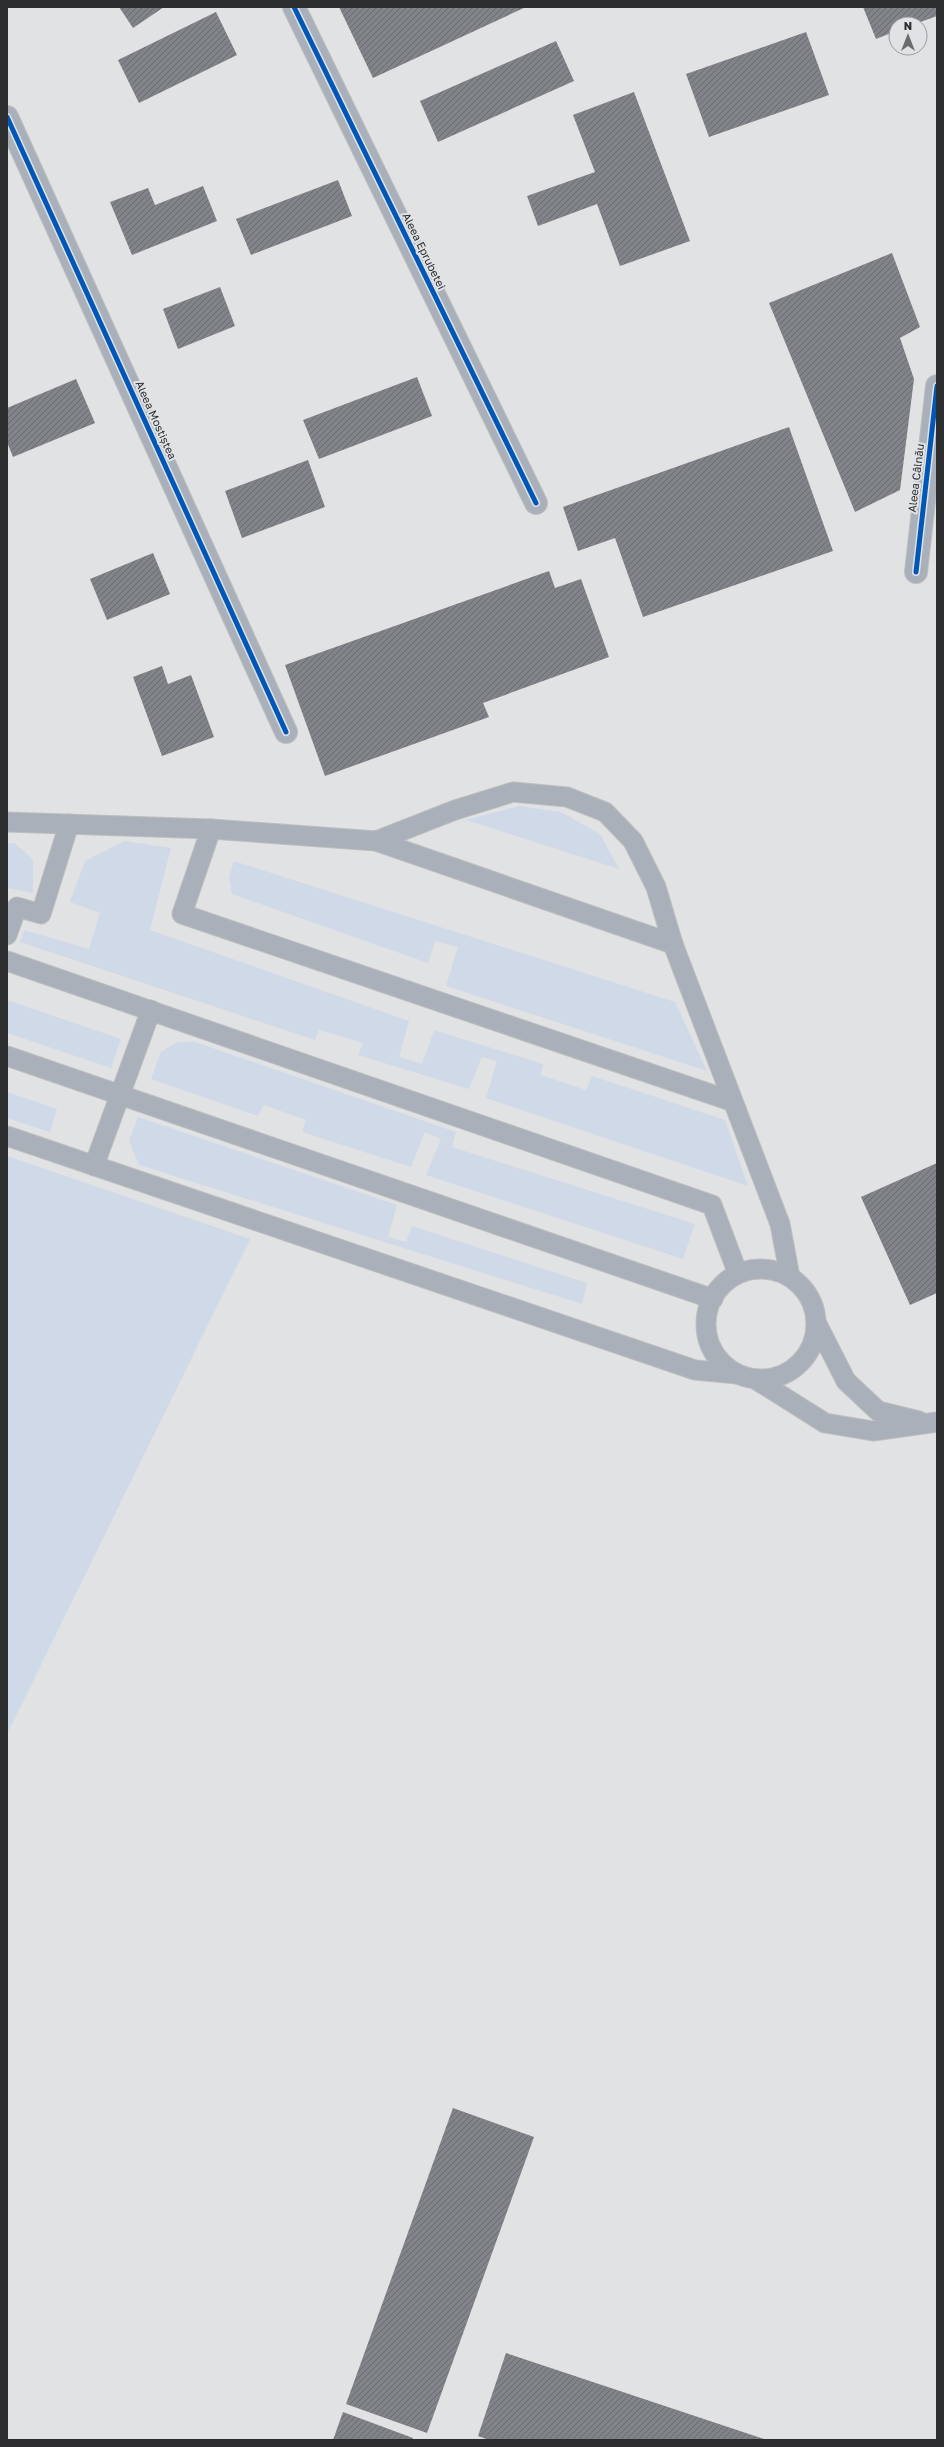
<svg xmlns="http://www.w3.org/2000/svg" width="944" height="2447" viewBox="0 0 944 2447" font-family="'Golos Text',sans-serif">
<defs>
<pattern id="building-hatch" width="6" height="6" patternUnits="userSpaceOnUse"><rect width="6" height="6" fill="#808388"/><path d="M-1 1l2-2M0 6l6-6M5 7l2-2" fill="none" stroke="#696c70"/></pattern>
</defs>
<rect width="100%" height="100%" fill="#e1e2e4"/>
<!-- green -->
<g fill="#d0d9e7">
<polygon points="519,806 561,812 600,834 619,869 466,820"/>
<polygon points="125,841 171,848 150,930 409,1021 399,1057 422,1064 434,1030 543,1064 541,1075 586,1090 592,1076 725,1120 748,1186 486,1098 497,1061 482,1057 469,1089 358,1055 363,1043 319,1030 315,1040 20,942 24,930 89,949 100,913 70,902 85,861"/>
<polygon points="7,843 14,843 33,859 33,893 7,888"/>
<polygon points="234,861 675,1002 707,1071 446,986 458,947 435,941 428,963 232,894 229,877"/>
<polygon points="7,1000 121,1039 111,1068 7,1033"/>
<polygon points="177,1042 195,1042 456,1132 452,1147 695,1224 683,1259 426,1175 441,1139 425,1132 411,1167 302,1132 306,1120 264,1105 258,1116 151,1079 161,1052"/>
<polygon points="7,1092 57,1109 50,1132 7,1118"/>
<polygon points="138,1117 397,1205 388,1237 406,1242 412,1226 587,1283 582,1304 139,1165 129,1141"/>
<polygon points="7,1156 250,1239 7,1734"/>
</g>
<!-- building -->
<g fill="url(#building-hatch)">
<polygon points="119,7 164,7 133,28"/>
<polygon points="339,7 526,7 373,78"/>
<polygon points="863,7 937,7 937,16 915,24 896,24 896,31 876,39"/>
<polygon points="216,12 237,55 139,103 118,60"/>
<polygon points="806,32 829,95 709,137 686,74"/>
<polygon points="556,41 574,81 438,142 420,101"/>
<polygon points="634,92 690,241 620,266 597,204 538,226 527,196 595,172 573,115"/>
<polygon points="338,180 352,216 251,255 236,219"/>
<polygon points="203,186 217,221 132,255 110,202 148,188 155,205"/>
<polygon points="892,253 920,327 900,338 914,379 900,490 855,512 769,303"/>
<polygon points="220,287 235,326 178,349 163,309"/>
<polygon points="417,377 432,416 319,459 303,420"/>
<polygon points="76,379 95,423 13,457 7,442 7,408"/>
<polygon points="789,427 833,551 643,617 615,538 578,551 563,507"/>
<polygon points="308,460 325,507 242,538 225,491"/>
<polygon points="153,553 170,594 107,620 90,579"/>
<polygon points="549,571 555,588 581,579 609,657 483,703 489,717 325,776 285,665"/>
<polygon points="162,666 168,684 191,675 214,737 162,756 133,677"/>
<polygon points="937,1163 937,1293 910,1305 861,1197"/>
<polygon points="453,2108 534,2137 427,2433 346,2404"/>
<polygon points="506,2353 767,2440 489,2440 478,2436"/>
<polygon points="343,2412 413,2438 412,2440 333,2440"/>
</g>
<g fill="none" stroke-linecap="round" stroke-linejoin="round">
<!-- lane casing -->
<g stroke="#bebebf" stroke-width="21">
<g id="lane">
<polyline points="7,822 211,829 376,841 673,944 780,1224 790,1277"/>
<polyline points="211,829 182,914 731,1101"/>
<polyline points="376,841 455,810 513,792 567,797 605,812 633,841 656,887 673,944"/>
<polyline points="7,935 17,907 41,914 69,824"/>
<polyline points="7,961 712,1205 738,1274"/>
<polyline points="7,1056 713,1299"/>
<polyline points="7,1136 695,1370 737,1374"/>
<polyline points="94,1166 151,1010"/>
<circle cx="761" cy="1324" r="55"/>
<polyline points="817,1324 846,1381 878,1411 919,1421"/>
<polyline points="755,1379 825,1423 873,1431 937,1422"/>
</g>
</g>
<!-- street casing -->
<g stroke="#bebebf" stroke-width="24">
<g id="street">
<polyline points="294,7 536,503"/>
<polyline points="7,117 286,732"/>
<polyline points="916,572 937,386"/>
</g>
</g>
<!-- lane -->
<use href="#lane" stroke="#aab0b9" stroke-width="19"/>
<!-- street -->
<use href="#street" stroke="#aab0b9" stroke-width="22"/>
<!-- cycleway casing -->
<g stroke="#e0e2e5" stroke-width="8">
<g id="cycleway">
<polyline points="294,7 536,503"/>
<polyline points="7,117 286,732"/>
<polyline points="916,572 937,386"/>
</g>
</g>
<!-- cycleway -->
<use href="#cycleway" stroke="#0057b8" stroke-width="5"/>
</g>
<g text-anchor="middle" stroke-width="4" stroke-linejoin="round" paint-order="stroke">
<!-- street labels -->
<g font-size="11" fill="#2c2d2e" stroke="#e0e2e5">
<text transform="translate(424 251) rotate(64)" y="4">Aleea Eprubetei</text>
<text transform="translate(156 420) rotate(66)" y="4">Aleea Mostiștea</text>
<text transform="translate(916 478) rotate(-83)" y="4">Aleea Câlnău</text>
</g>
</g>
<!-- border -->
<rect width="944" height="2447" fill="none" stroke="#2c2d2e" stroke-width="16"/>
<!-- north arrow -->
<g transform="translate(908 36)"><circle r="19" fill="#e0e2e5" stroke="#989a9c"/>
<path d="M0-3L7 15L0 10L-7 15Z" fill="#6b6c6e"/>
<text y="-6" font-size="11" font-weight="bold" text-anchor="middle" fill="#2c2d2e">N</text>
</g>
</svg>
